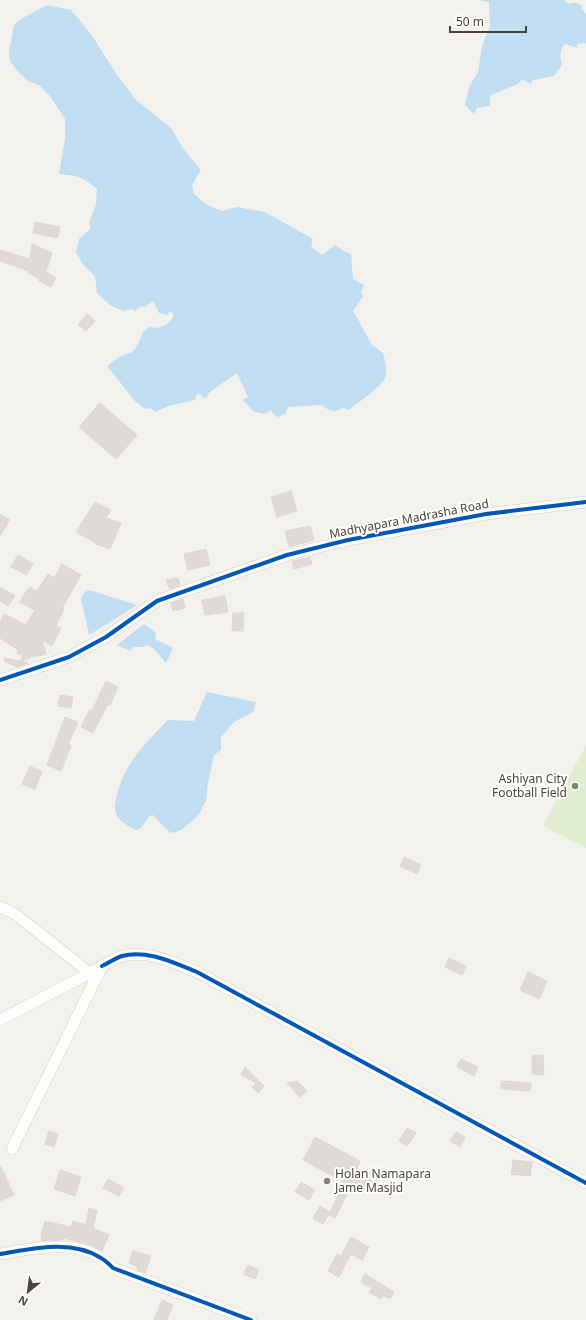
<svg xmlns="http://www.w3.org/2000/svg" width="586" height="1320" viewBox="0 0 586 1320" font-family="'Noto Sans',sans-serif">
<rect width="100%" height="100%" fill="#f4f2ee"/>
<!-- green -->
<polygon fill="#e1eecf" points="586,745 586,848 543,826"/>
<!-- water -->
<g fill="#c0ddf1">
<path d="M482,0H564L565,2L571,4L572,2L582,5V9L586,14V44L584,42L582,44L579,43L577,45V48L565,44C559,51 560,56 562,65L554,76L533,80L530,84L522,79L518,84L491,95L490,101V106L477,108L474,114L465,105L469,87L478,72L482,46L490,26L489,2L481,1Z"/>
<path d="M47,5L71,10L91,34L115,72L136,100L171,128L184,150L201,170L192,185L194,194L207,205L222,211L237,207L265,212L313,239L311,247L322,255L335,245L344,251L351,254L353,279L364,285L361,291L363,296L353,311L372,345L383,353C385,360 387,367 386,375C384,386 358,402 349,410L344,408L336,411L329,410L321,405L288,407L285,414L278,417L274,415L271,410L264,414L253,411L243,400L248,397L237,373L210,392L206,398L202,397L200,393L196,395L195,400L168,406L156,412L150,408L145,409L135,401L107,366L119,357L132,352L137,346L143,332L149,327L158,328L167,324L172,319L174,314L170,311L167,315L159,313L153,301L145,307L142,306L135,311L132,309L123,311L110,305L97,293L95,276L83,265L76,252L79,239L90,229V220L96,205L97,189C82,176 78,176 59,174L65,139V119L50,96L39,85L28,81L19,73L10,61L9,52L14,25L19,20Z"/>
<polygon points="89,590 137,605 89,635 81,598 85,592"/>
<polygon points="144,624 156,633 155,639 173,648 166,663 155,650 148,645 141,647 133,647 130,651 117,645"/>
<path d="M207,692L256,702L253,712L234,722L221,737V750L214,755L208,783L206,801L199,814L190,823L181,830L173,833L168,831L153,815L150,816L140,829L136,830C128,826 117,821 115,810C114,806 116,799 117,795C125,762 145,744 168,720L194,721Z"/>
</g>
<!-- building -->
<g fill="#dedbd6" stroke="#dcd9d4">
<polygon points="35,222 60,227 58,238 33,233"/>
<polygon points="32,244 52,253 46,272 56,278 51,287 39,281 40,279 28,273 29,271 0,261 0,250 30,259"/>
<polygon points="87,314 95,321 86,331 78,325"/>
<polygon points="100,403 137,435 116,459 79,427"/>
<polygon points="291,491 297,511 277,517 271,497"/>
<polygon points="95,502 111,510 106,518 121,523 110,549 96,544 96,543 76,532"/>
<polygon points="0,514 10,520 0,536"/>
<polygon points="310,526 314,540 289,547 285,531"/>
<polygon points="206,549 210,565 188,570 184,554"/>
<polygon points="18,555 33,564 26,575 11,567"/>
<polygon points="310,557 312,564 294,569 292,561"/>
<polygon points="62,564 81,575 62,608 64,609 56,626 61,628 52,646 42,640 46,654 34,657 32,656 30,658 21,661 28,663 17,667 4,661 4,658 20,661 23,656 17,653 18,650 0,638 0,622 4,614 26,625 35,610 20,602 25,593 30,587 37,591 48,574 54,578"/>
<polygon points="178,578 180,585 170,589 166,580"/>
<polygon points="0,587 15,596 8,606 0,601"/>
<polygon points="225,596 228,612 205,615 202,600"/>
<polygon points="183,599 185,608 173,611 171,603"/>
<polygon points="233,613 244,613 243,631 232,631"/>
<polygon points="106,681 118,687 110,705 108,704 93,733 81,727 90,709 92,711"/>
<polygon points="60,695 73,697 71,708 58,706"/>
<polygon points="65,717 78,722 68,744 71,746 61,771 47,765"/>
<polygon points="30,766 42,772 35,789 22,784"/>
<polygon points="404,857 421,865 417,874 400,866"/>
<polygon points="449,958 466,966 462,975 445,967"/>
<polygon points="528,972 547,981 539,999 520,990"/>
<polygon points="543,1055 544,1075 532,1074 532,1056"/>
<polygon points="461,1059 478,1067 474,1076 457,1067"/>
<polygon points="245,1067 264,1086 258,1093 252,1087 256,1083 241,1075"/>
<polygon points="297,1081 307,1091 300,1097 287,1083"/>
<polygon points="501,1081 531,1083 530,1091 501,1089"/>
<polygon points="407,1128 416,1133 407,1146 399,1141"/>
<polygon points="49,1131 58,1134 54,1147 45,1144"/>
<polygon points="456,1132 465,1137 460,1147 450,1141"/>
<polygon points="315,1137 360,1161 356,1170 372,1179 365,1190 353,1183 335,1218 329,1215 344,1182 303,1160"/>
<polygon points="513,1160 532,1162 530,1176 511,1174"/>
<polygon points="0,1165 14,1195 0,1201"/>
<polygon points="60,1170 81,1177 75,1196 54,1189"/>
<polygon points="108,1179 124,1188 119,1196 103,1188"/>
<polygon points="301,1182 315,1190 309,1200 295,1192"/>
<polygon points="320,1206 330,1212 323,1224 313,1218"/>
<polygon points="89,1208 97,1210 93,1228 109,1235 102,1251 91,1245 63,1238 63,1240 42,1241 41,1236 45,1221 71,1227 73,1221 86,1225"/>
<polygon points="351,1237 369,1247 362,1260 351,1254 339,1277 328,1271 337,1254 341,1256"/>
<polygon points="133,1251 151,1256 145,1273 137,1270 138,1267 129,1263"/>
<polygon points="248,1265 259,1270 255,1279 244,1274"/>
<polygon points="365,1274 394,1292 390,1299 383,1295 381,1299 369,1292 372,1288 361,1282"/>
<polygon points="162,1300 173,1305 167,1320 154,1320"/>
</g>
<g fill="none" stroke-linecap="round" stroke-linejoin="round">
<!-- minor casing -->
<g stroke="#d2d0cb" stroke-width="12">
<g id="minor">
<polyline points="0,680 69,657 106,637 157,601 287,555 348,540 486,514 586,502"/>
<polyline points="0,907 15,914 90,973"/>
<path d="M102,966C109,963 115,958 122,956C147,949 174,963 197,972L586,1183"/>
<polyline points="0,1020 90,973 102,966 12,1149"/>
<path d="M0,1254C32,1249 71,1239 101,1258C105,1260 109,1264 113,1268L251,1320"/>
</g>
</g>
<!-- minor -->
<use href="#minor" stroke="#fdfdfc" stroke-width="11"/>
<!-- cycleway casing -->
<g stroke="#fff" stroke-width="6">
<g id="cycleway">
<polyline points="0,680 69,657 106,637 157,601 287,555 348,540 486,514 586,502"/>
<path d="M102,966C109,963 115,958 122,956C147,949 174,963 197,972L586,1183"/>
<path d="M0,1254C32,1249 71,1239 101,1258C105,1260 109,1264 113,1268L251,1320"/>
</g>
</g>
<!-- cycleway -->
<use href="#cycleway" stroke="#0057b8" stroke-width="4"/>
</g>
<!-- markers -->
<g fill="#868178" stroke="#fff" stroke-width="1.5">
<circle cx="575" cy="786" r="4"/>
<circle cx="327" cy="1181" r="4"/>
</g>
<g text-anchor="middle" stroke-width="4" stroke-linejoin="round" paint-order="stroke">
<!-- street labels -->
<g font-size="12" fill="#4b4439" stroke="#fff">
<text transform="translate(409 519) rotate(-11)" y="4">Madhyapara Madrasha Road</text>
</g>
<!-- poi labels -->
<g font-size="12" fill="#4b4439" stroke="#fff" text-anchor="end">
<text x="567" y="783">Ashiyan City<tspan x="567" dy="14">Football Field</tspan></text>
<text x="335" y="1178" text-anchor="start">Holan Namapara<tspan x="335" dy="14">Jame Masjid</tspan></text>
</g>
</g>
<!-- north arrow -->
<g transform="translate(28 1292) rotate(209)" stroke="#ffffff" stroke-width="3" paint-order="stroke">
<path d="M0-3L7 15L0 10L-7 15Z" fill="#4b4439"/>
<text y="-6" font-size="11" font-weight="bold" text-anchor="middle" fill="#4b4439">N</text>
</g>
<!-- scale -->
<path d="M450 26v6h76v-6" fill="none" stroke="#4b4439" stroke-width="2"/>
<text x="456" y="26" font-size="12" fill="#4b4439" stroke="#ffffff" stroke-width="3" paint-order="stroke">50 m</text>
</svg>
